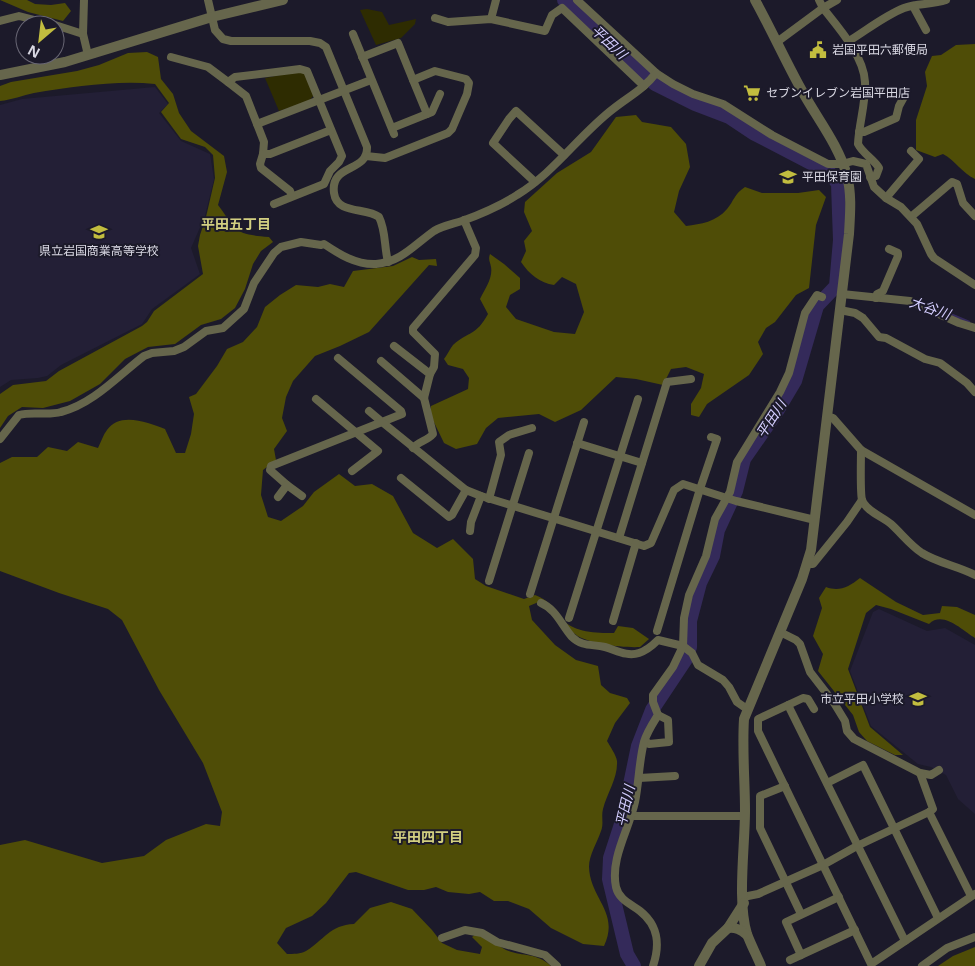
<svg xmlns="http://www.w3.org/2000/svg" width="975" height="966" viewBox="0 0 975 966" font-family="'Noto Sans','Noto Sans JP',sans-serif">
<rect width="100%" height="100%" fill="#1c1a2a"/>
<!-- built -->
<g fill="#231f36">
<polygon points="155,87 168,104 159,113 181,141 210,154 214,179 205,216 191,248 200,274 152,309 142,324 61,365 47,376 38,378 11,380 0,387 0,105 22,99"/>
<polygon points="879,609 927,631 945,628 975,645 975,814 958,799 946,775 931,767 918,764 871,726 850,671 873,612"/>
</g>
<!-- green -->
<g fill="#2e2c01">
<polygon points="367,9 382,12 389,25 416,19 415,24 401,38 376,45 360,10"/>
<polygon points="301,71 305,74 314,95 309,101 279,111 265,78"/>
</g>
<!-- forest -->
<g fill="#4f4d07">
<polygon points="0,0 27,0 35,4 51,5 65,3 71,11 63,21 28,12"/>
<path d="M975,44V179C962,173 956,161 943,154L935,157L916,150V120L927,86L925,72L932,56L941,55L956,45Z"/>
<path d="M147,52L158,57L161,79L173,94L179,113L191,131L224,156L227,172L218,205C238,232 234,234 269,237L273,242L261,251L253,264L245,289L235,308L221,319L201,325L175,344L148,347L125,359L100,384L70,401L43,408L22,407L8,416L0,428V394L13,385L46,381L59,371L142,326L147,322L154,311L203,274L198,246L200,235L206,217L215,178L213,155L205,147L181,139L161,112L169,103L155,84C116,80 73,87 34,93C23,95 12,100 0,101V86L11,82L77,71L99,65L128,53Z"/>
<path d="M636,115L642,122L671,127L686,144L690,167L679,191L674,212L686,226C701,224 716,222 727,209C734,201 734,194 745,187L762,193H798L819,190L826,197L816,225L809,288L796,295L775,322L766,328L758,342L763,354L749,375L707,404L699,417L691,415V404L701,388L704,374L686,367L671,369L663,385L636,379L616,377L581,410L555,422L539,414L498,418L486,428L477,444L456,449L444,443L430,414L431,406L468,389L469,378L463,369L448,365L444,359C447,355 450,349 453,345C469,331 476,336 488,314L480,299C485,289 493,278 491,267C490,261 488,260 490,254L504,264L520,278V289L510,295L506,307L516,319L554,332L575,334L584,312L576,284L562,277L554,285C540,283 529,274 521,262L526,251L524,241L532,231L524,212L525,202L557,173L591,152L616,117Z"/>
<path d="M412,257L419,260L436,259L437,266L429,265L369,332L340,346L315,356L293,381L286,397L282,418L287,431L274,449L276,460L263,470L261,495L268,517L281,521L303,506L314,492L339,474L355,486L372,484L393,496L413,533L437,548L453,539L473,559L475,579L486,586L524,599L535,595C552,602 550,607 561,619C576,633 595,633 614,633L618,626L633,628L649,639L640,647C624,648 587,644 575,634C563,625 552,612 541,601L529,606L532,620L555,645L576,660L598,666L601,685L610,693L627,698L630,703L615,723L607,741C610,746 616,755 617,761C618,778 607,793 603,809C601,816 604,824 601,831C597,843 589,855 589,867C590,899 620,912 604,946L583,944L551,928L529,909L508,901H494L480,892L469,894L448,892L436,887L424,890H408L356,872L349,873L326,903L312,916L286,928L277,943L287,954C293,954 301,954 306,951C324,940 330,925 354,924L370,908L391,902L412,909L432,930L442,943L457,950L480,954L482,947L472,937L479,932C487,938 497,945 506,950C522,957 536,952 551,966H0V845L25,840L102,863L144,856L166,840L206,824L220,826L222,812L203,763L159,690L122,620L108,609L59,593L0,571V463L12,457H37L48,447L67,451L78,442L98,448C101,442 103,435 107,430C120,411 149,423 165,429L176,453H185L191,434L194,414L189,397L196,394L217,366L227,349L243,342L257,327L265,307L280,295L296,285L318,287L330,284L344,287L353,271L393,266Z"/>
<path d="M860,578L896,602L923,615L940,613L942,606L957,607L975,615V638C963,631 943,610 929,624L891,609L876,605L866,613L848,669L870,727L903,755H895L867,741L859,732L853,715L818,671L823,654L813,636L822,608L819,598L826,587C839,592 849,587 860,578Z"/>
<polygon points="975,947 975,966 938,966 953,956"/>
</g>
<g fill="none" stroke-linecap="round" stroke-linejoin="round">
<!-- stream -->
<polyline stroke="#342a5a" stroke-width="2.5" points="921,302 969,322"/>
<!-- river -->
<polyline stroke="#342a5a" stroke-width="14" points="564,0 608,43 655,84 695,104 729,117 753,133 830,173 838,184 839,213 840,240 836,286 817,306 795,381 776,413 744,459 736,491 718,530 713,556 700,583 690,621 690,647 686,659 652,710 638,746 623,818 610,858 609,879 627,954 634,966"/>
<!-- minor -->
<g stroke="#66664c" stroke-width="8">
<polyline points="84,0 83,34 88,55"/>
<path d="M208,0L215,30L223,39L231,41H310L320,43L326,47L367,147C368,173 330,163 334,193C337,215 366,207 379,217C386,231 384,246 388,262"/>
<polyline points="577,0 656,73 673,84 693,94 723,104 772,135 828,164 842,164 853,161 866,164 874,187 886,198 901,207 917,224 931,254 934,258 975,285"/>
<path d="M837,0L823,8C838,27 864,56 865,82C866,103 859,123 858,144C863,154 874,159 879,168L876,176L870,177"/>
<polyline points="913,6 926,30"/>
<polyline points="435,18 448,22 491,19 545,31 552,15 562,8 644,86"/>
<polyline points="491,19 496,0"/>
<polyline points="0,21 19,16 54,25"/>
<polyline points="55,25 83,34"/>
<polyline points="353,34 394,134"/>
<path d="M849,41C867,30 884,16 904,8C917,3 932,5 946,0"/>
<polyline points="777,42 823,8 819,0"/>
<polyline points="171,57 208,67 228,82 246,96 257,124 371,80"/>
<polyline points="362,57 398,43 413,80"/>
<polyline points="228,82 235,77 300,69 307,71 342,156 339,162 330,171 324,184 274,204"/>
<polyline points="257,124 264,142 263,154"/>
<polyline points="392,128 432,112 440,94"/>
<polyline points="859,132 864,132 896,118 899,106 904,97"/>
<polyline points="366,156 385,158 448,133 452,129 467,94 469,83 466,79 435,71 413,80 427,114"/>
<polyline points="535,182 493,143 509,119 516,111 564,155"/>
<polyline points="292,196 290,191 261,168 260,164 263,154 270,154 331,130"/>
<polyline points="886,198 919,159 911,151"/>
<polyline points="912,216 952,182 957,184 963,203 975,216"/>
<polyline points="842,294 910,301 959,323 975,328"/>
<polyline points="876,298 877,294 883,291 898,256 898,253 889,249"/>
<polyline points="840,310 855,313 863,318 879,337 886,338 925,359 940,363 967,383 975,392"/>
<path d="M394,346L430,374L424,398L433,434C427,441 419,441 413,448"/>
<polyline points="338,358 401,411 402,414 382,422 369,411"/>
<polyline points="381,361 424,398"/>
<polyline points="430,374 434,367 435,354 413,332 413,328 475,255 476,248 464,220"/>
<polyline points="316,399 378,451 352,471"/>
<polyline points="827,416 833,418 861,450 975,515"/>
<path d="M0,439L19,415C33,411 47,416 61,412C93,404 119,375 144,356L152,353L174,351L184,347L206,331L223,328L244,309L254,283L274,253L281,247L301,242L321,245L324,244C339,254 356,265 376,264C401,262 414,245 434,231C442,226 453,224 462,221C481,214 500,206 517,195C554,173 579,135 613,109C628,97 644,89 656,73"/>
<polyline points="577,443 642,463"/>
<path d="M861,450C861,460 860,492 862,500C866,511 883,517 891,524C902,534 910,545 922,553C938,563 958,566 975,575"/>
<polyline points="401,478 449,517 452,515 466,490"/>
<polyline points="287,485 270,470 271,466 382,422 466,490 481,496 644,546 651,543 674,490 683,484 736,501 815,520"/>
<polyline points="278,497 287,485 302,496"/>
<polyline points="489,499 501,455 499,442 509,435 532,428"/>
<polyline points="470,531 471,522 481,496"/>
<polyline points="619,538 667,382 691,379"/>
<polyline points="808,564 813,564 847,522 862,500"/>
<polyline points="489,581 529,453"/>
<polyline points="530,594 584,422"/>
<path d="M541,603C556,609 562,626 572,637C582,647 593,644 605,647C616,650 627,657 639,653C645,651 653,645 658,640L683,646L692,653L698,665L723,680L729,687L737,702L747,709"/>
<polyline points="569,618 638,399"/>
<polyline points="613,621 636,543"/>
<polyline points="657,631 700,489 717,439 711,437"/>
<polyline points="780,632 796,640 800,644 810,672 834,703 845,721 847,731 854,739 920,773 931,775 939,770"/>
<polyline points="788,705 905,941"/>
<polyline points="814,709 808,699 803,698 758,719 758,731 871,964 975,894"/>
<polyline points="645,741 649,744 669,742 668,720 658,715"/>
<polyline points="639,778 675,776"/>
<polyline points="827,783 863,765 938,918"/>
<polyline points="785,786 760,796 760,828 801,914"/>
<polyline points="929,812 971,896"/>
<polyline points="631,816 745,816"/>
<polyline points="743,897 758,894 823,865 857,846 929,812 933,809 920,773"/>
<polyline points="442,938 465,930 482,933 497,942 545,955 557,966"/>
<polyline points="801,955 786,922 839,897"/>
<polyline points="790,960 855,930"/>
<path d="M653,966C660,945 659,926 640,911C631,904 619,900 616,887C610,858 629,830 635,802C639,782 639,761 644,742C647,732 653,723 658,715L653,702V695L673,667L683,646L684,618L689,595L706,556L715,519L730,492L737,462L780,392L789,373L805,313L817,295L822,297"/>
<polyline points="922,966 947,948 975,937"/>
</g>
<!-- tertiary -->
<g stroke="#66664c" stroke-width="10">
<path d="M755,0C771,29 785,60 801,89C816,117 839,145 847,176C852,195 850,215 849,234L811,550L802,579L744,719C742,750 745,780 745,811C745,846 737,902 747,934C751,945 757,956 761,966"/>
<polyline points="0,75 65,62 212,17 283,0"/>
<path d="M744,903L728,928C736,927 741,930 747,935"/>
<polyline points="699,966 712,943 728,928"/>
</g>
</g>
<!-- icons -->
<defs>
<g id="civic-bare" transform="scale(1.35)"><path d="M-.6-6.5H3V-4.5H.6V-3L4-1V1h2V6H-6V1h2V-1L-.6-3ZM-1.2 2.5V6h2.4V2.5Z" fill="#c2bd3f" stroke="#1c1a2a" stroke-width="2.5" paint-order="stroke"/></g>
<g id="supermarket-bare" transform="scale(1.35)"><path d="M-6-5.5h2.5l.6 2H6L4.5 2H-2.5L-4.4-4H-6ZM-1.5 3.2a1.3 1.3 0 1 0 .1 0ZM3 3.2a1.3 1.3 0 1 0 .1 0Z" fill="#c2bd3f" stroke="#1c1a2a" stroke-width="2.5" paint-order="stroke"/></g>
<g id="school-bare" transform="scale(1.35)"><path d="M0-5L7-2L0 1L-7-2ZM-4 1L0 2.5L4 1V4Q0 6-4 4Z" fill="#c2bd3f" stroke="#1c1a2a" stroke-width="2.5" paint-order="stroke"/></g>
</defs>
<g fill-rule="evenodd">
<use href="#civic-bare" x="818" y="50"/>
<use href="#supermarket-bare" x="752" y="93"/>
<use href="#school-bare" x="788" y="177"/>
<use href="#school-bare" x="99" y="232"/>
<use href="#school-bare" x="918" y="699"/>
</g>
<g text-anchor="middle" stroke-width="4" stroke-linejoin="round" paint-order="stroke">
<!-- poi labels -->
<g font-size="12" fill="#d9d8e3" stroke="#1c1a2a" text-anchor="start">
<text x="832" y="54">岩国平田六郵便局</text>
<text x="766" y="97">セブンイレブン岩国平田店</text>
<text x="802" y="181">平田保育園</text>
<text x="99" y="255" text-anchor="middle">県立岩国商業高等学校</text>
<text x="904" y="703" text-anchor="end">市立平田小学校</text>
</g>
<!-- water labels -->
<g font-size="14" font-style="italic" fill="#d3cdfe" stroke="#1c1a2a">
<text transform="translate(609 42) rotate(43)" y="5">平田川</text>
<text transform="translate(930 308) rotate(19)" y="5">大谷川</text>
<text transform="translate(771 419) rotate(-57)" y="5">平田川</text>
<text transform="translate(625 806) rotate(-77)" y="5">平田川</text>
</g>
<!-- neighbourhood labels -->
<g font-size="14" font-weight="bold" fill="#d2cf81" stroke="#1c1a2a">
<text x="236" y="229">平田五丁目</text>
<text x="428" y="842">平田四丁目</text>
</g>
</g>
<!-- north arrow -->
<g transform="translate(40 40) rotate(208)"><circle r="24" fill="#1c1a2a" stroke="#686674"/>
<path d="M0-4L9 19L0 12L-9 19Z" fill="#c2bd3f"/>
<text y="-8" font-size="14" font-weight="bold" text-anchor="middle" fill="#d9d8e3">N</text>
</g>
</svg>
